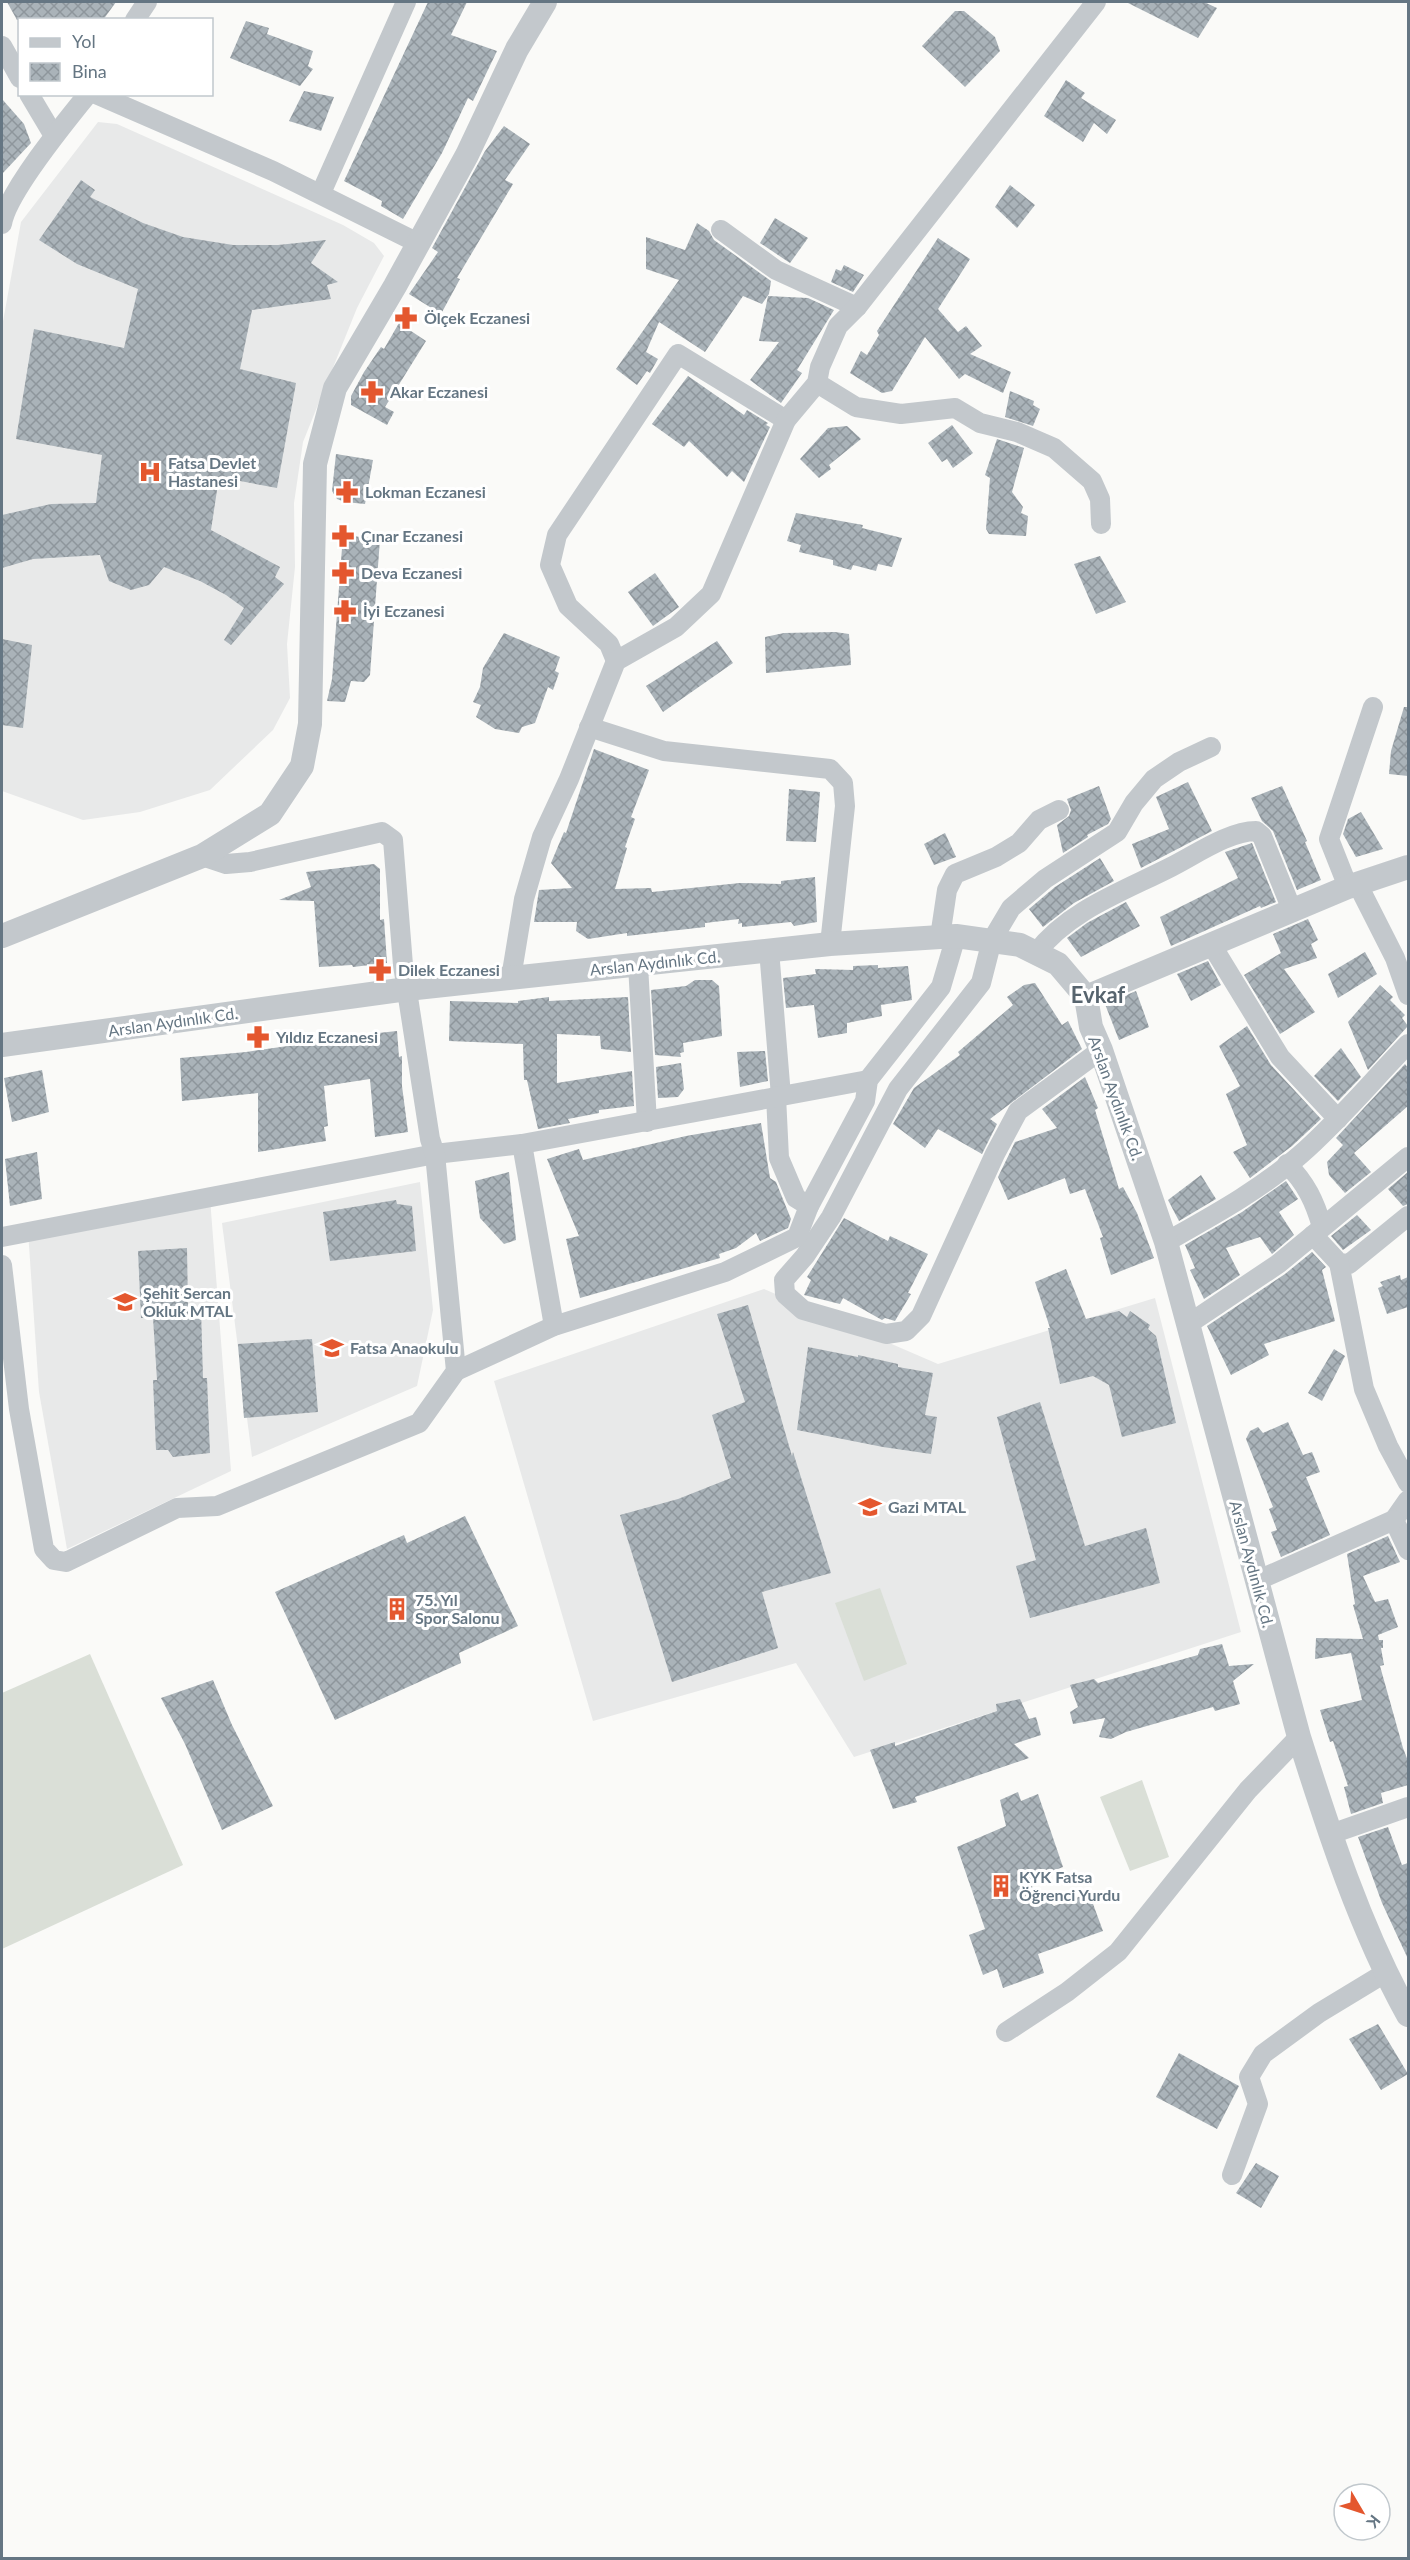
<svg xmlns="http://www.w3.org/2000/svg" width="1410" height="2560" viewBox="0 0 1410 2560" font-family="Lato,sans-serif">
<defs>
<pattern id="building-cross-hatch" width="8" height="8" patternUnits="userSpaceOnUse" patternTransform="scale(1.5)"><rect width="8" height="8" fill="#aab3b9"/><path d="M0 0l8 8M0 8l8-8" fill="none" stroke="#8e969c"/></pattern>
</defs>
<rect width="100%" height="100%" fill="#fafaf8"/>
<!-- built -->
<g fill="#e8e9e9">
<polygon points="98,122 117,124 343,225 374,243 384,256 357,308 303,442 294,503 295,567 287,644 290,698 273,730 210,790 140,812 83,820 2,791 2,327 21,222"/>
<polygon points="420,1182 433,1310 417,1386 252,1457 222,1223"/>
<polygon points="210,1198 231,1471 67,1549 39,1392 28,1231"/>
<polygon points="764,1289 938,1364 1155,1298 1241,1632 854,1757 796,1663 593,1721 494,1381"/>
</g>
<!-- pitch -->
<g fill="#dadfd7">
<polygon points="880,1588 907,1664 864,1681 835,1603"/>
<polygon points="90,1654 183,1865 2,1949 2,1693"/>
<polygon points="1142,1780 1169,1857 1130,1871 1100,1797"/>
</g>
<!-- building -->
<g fill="url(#building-cross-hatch)">
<polygon points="7,2 116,2 103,20 17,20"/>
<polygon points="428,2 467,2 451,35 497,51 473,101 468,98 442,153 403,219 381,206 382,201 344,181"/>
<polygon points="1126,2 1204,2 1217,8 1198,38"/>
<polygon points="955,11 964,11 995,37 1000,51 965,87 922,46"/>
<polygon points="246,21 269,28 267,34 313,51 308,66 313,69 300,86 230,58"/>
<polygon points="1066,80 1085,93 1081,98 1116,120 1107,134 1094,123 1083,142 1044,116"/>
<polygon points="304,91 334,97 321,131 289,121"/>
<polygon points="2,99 24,124 31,143 2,174"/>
<polygon points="504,126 530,144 505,180 513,184 457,278 460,279 441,314 409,294 438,252 432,248 485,151"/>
<polygon points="81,180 95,190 90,197 143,223 183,237 233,245 278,245 326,240 311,263 338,282 327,285 331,299 252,310 240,369 296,383 277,488 219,477 211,530 280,567 275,577 284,584 231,645 224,640 244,608 226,595 200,581 164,567 149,585 131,590 109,581 100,555 33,559 2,568 2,515 51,504 96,503 102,455 16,439 34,329 124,348 138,289 77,264 39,240"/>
<polygon points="1010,185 1035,205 1017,228 995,207"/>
<polygon points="775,218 808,238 790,263 760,243"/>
<polygon points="697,223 709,231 714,240 771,281 769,294 762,304 743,296 705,352 659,322 646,352 658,359 650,373 647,371 637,385 616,369 679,280 646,269 646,237 685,250"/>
<polygon points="938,238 970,259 938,309 958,332 966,326 982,346 970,354 1011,372 1003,393 965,374 959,379 925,337 892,391 882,393 850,373 861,351 867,355 879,335 877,331"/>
<polygon points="844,265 864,275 853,292 831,282 836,269 841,271"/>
<polygon points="768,296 808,298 834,310 797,370 802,373 781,403 750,380 779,342 759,341"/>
<polygon points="399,323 426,341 385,407 394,412 387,425 351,405 351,396 364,372 381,347 384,349"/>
<polygon points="688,376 744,415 747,410 768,423 766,425 770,427 744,482 732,471 727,477 689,441 684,447 652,424"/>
<polygon points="1010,391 1034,401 1033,405 1040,409 1033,426 1005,417"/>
<polygon points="952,425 973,453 953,468 947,459 942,462 928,443"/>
<polygon points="847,426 861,439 829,465 831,469 819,478 800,459 828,428"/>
<polygon points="997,439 1024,448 1012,492 1023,507 1021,513 1028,516 1026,536 989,534 986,529 990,478 985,475"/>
<polygon points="336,454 373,460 365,504 345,502 337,499 332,491"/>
<polygon points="796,513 863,525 862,528 902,538 892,567 878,564 876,571 853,565 851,570 833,565 833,560 799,552 801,545 787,541"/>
<polygon points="343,535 380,539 370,675 364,682 351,681 345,702 327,701 332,679"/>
<polygon points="1100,556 1126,602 1096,614 1074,564"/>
<polygon points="655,573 679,607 653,626 628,592"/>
<polygon points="835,632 849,634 851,665 766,673 765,637 784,633"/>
<polygon points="504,633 560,657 555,671 559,673 553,690 548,687 535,723 522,727 519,733 495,729 476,717 481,705 473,702 480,687 483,668"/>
<polygon points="2,639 32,645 23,728 2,725"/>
<polygon points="717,641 733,663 663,712 646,686"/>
<polygon points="1404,707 1408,707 1408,776 1389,774 1391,751"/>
<polygon points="594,749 649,770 631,817 635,819 625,847 627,848 615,889 651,888 652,892 740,883 781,884 781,881 815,877 817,922 794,926 791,922 742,927 742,923 738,924 739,919 705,923 705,927 627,936 627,933 588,939 576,931 577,922 534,922 539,890 572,888 551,863 564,832 566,833"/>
<polygon points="1188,782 1212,831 1141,868 1132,844 1169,829 1156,797"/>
<polygon points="1099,786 1111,819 1108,824 1087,835 1088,837 1063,853 1057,825 1069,816 1071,810 1067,799"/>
<polygon points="1282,786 1307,841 1305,842 1321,880 1297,890 1273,831 1262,821 1251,798"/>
<polygon points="789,789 820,792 816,842 786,841"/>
<polygon points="1361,812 1383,849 1356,857 1343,834 1348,819"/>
<polygon points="945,833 956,857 934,865 924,844"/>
<polygon points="1252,843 1276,902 1261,908 1260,906 1171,946 1160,917 1238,878 1225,852"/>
<polygon points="1100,858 1114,881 1074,903 1043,927 1029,909 1055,887"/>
<polygon points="374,864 380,869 380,920 384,919 387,963 353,967 352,965 319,967 314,901 279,900 311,887 306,872"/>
<polygon points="1126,902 1140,926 1081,957 1067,938 1087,923"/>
<polygon points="1308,919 1318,940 1311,944 1317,958 1284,969 1315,1012 1280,1034 1244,975 1281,953 1273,934"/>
<polygon points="1365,952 1377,974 1338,998 1328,974"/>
<polygon points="1208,961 1221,985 1191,1001 1177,974"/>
<polygon points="878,965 878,968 908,966 912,1000 881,1005 882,1016 847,1023 847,1033 818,1038 814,1005 786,1008 783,978 816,974 815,969 853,970 853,966"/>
<polygon points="695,980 712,980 719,986 722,1036 683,1043 684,1052 680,1053 681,1057 655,1055 651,990 686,986"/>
<polygon points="1035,983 1062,1025 1068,1021 1082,1049 990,1119 997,1124 982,1154 938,1129 925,1148 893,1124 914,1088 960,1055 958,1052 1013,1005 1007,997 1024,985"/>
<polygon points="1380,985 1393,997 1390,1000 1405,1015 1402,1018 1408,1026 1368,1070 1348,1022"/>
<polygon points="1136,991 1149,1027 1119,1040 1105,1004"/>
<polygon points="549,997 549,1001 628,997 631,1052 601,1049 600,1036 557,1034 557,1083 632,1071 634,1106 599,1110 599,1113 568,1119 570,1123 538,1129 527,1080 524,1080 523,1044 449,1041 450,1001 518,1003 518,1001"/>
<polygon points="1247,1026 1271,1065 1321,1119 1292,1146 1250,1178 1233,1152 1247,1145 1226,1094 1240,1086 1219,1046"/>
<polygon points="397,1031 399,1057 402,1056 402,1086 408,1132 375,1137 370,1079 324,1086 328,1126 324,1127 326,1141 258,1152 258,1093 182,1101 180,1058 246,1052 295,1045 294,1042"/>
<polygon points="1341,1048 1361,1077 1338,1101 1314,1076"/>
<polygon points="765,1051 768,1081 740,1087 737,1052"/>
<polygon points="681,1063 684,1089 678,1097 658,1098 656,1067"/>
<polygon points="1405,1064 1408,1068 1408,1106 1354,1153 1371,1172 1345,1193 1329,1175 1327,1162 1343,1145 1336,1138"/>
<polygon points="42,1070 49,1112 12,1122 4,1078"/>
<polygon points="1085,1077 1098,1108 1095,1110 1119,1189 1123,1187 1137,1213 1154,1258 1111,1275 1100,1238 1103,1237 1085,1189 1070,1194 1065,1178 1008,1200 998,1177 1015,1142 1057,1128 1042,1109"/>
<polygon points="761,1123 770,1178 776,1182 791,1219 788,1228 760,1241 756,1233 736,1248 719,1254 720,1258 580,1298 566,1239 579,1236 547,1159 579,1149 583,1160 686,1136"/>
<polygon points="37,1152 42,1199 10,1206 5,1159"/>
<polygon points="509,1172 516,1240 504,1244 480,1218 475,1181"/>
<polygon points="1408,1172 1408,1204 1403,1206 1388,1189"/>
<polygon points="1201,1175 1216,1199 1179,1221 1168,1200"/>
<polygon points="1286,1181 1298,1199 1279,1212 1294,1235 1272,1254 1260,1237 1226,1248 1240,1275 1204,1299 1190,1270 1195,1268 1185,1245 1242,1212"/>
<polygon points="396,1200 397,1204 412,1206 416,1251 330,1261 323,1212"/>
<polygon points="1357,1215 1371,1230 1343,1250 1331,1236"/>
<polygon points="844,1218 888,1241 890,1236 928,1254 908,1293 911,1294 895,1321 885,1318 882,1320 843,1298 840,1304 804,1295 811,1280 807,1277"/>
<polygon points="187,1248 188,1308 201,1309 203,1378 207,1378 210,1453 173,1457 168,1450 156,1450 153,1380 157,1380 153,1318 141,1318 138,1251"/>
<polygon points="1312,1252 1326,1267 1322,1270 1335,1321 1264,1344 1269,1355 1231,1375 1207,1326 1285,1274"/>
<polygon points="1066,1269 1086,1319 1119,1311 1127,1317 1130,1311 1150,1325 1148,1329 1156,1336 1176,1423 1122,1437 1109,1385 1093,1376 1060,1384 1048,1328 1050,1328 1035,1282"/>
<polygon points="1400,1275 1401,1280 1408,1277 1408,1307 1387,1314 1378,1288 1383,1286 1380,1282"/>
<polygon points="748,1305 792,1456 793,1452 831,1573 762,1592 778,1648 672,1682 620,1515 678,1499 731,1478 712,1415 745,1402 717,1314"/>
<polygon points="312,1339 318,1412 244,1418 238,1344"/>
<polygon points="808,1347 858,1357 858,1355 898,1364 898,1367 933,1373 925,1415 937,1417 931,1454 883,1447 797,1430"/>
<polygon points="1334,1349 1345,1356 1322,1401 1308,1393"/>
<polygon points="1040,1402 1085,1546 1146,1528 1160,1583 1030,1618 1016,1566 1036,1560 997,1417"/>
<polygon points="1288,1422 1303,1455 1312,1452 1320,1472 1306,1477 1330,1535 1281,1557 1271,1532 1277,1530 1269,1509 1273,1507 1246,1439 1250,1431 1258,1427 1263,1433"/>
<polygon points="465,1516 518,1626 459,1653 461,1663 335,1720 275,1592 404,1535 407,1543"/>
<polygon points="1388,1536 1400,1562 1363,1576 1375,1602 1388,1599 1398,1627 1378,1635 1379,1640 1383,1640 1383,1648 1381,1648 1384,1665 1380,1666 1403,1748 1408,1761 1408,1785 1381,1793 1383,1803 1351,1814 1344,1787 1348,1786 1333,1741 1330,1742 1320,1710 1362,1700 1351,1653 1315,1659 1316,1638 1363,1639 1353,1605 1355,1604 1347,1554"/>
<polygon points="1222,1644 1229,1666 1254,1664 1233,1681 1240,1704 1215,1711 1213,1707 1126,1732 1111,1739 1099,1737 1105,1718 1073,1724 1070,1712 1078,1707 1070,1685 1094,1679 1098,1683 1198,1655 1200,1649"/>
<polygon points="213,1680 232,1725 273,1806 222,1830 185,1744 161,1698"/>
<polygon points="1020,1699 1029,1719 1036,1717 1041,1735 1014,1744 1029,1758 915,1797 917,1802 893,1809 870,1750 895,1742 895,1746 997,1711 996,1704"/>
<polygon points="1018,1792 1021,1801 1038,1794 1063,1867 1026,1881 1054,1906 1089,1893 1103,1931 1038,1954 1044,1973 1003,1988 997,1969 983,1975 969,1935 985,1929 957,1847 1006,1826 1000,1800"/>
<polygon points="1388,1827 1402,1865 1408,1863 1408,1959 1382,1903 1358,1837"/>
<polygon points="1378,2024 1408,2074 1381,2090 1349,2039"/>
<polygon points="1179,2053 1239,2086 1217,2129 1156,2097"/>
<polygon points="1256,2163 1279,2176 1261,2208 1236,2193"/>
</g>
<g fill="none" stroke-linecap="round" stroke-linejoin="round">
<!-- minor -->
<g stroke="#c3c8cc" stroke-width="20">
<polyline points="135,20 147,2"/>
<polyline points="2,46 20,78"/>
<polyline points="29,94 54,136"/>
<polyline points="96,94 273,171 418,243"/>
<polyline points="321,193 406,2"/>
<path d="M2,224C7,193 66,121 88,94"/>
<polyline points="721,230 776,270 857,307"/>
<polyline points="817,383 856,407 901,414 955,408 980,423 1017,432 1054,448 1092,481 1100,499 1101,524"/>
<polyline points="616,661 609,644 568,606 550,565 557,535 678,354 786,420"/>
<polyline points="589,727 664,751 830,769 843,783 845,806 830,944"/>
<polyline points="1357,883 1395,958 1408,995"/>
<polyline points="1348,887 1329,839 1373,707"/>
<polyline points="940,937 947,890 955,874 996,857 1019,843 1039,820 1059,810"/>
<polyline points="1211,944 1280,1057 1338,1119"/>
<polyline points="769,950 781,1096"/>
<path d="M1036,953C1069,910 1124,891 1171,867C1195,855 1229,831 1256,831L1262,836L1292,910"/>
<polyline points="638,965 647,1122"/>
<polyline points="511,978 524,899 542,837 569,779 616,661 676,627 711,594 786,420 817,383 820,367 838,326 857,307 1096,2"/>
<polyline points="1101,1050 1018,1111 995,1154 921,1316 906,1331 886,1334 803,1310 785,1294 784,1280 805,1256 831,1217 898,1089 981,983 992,940 1011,908 1045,879 1117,832 1134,803 1154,779 1179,762 1211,747"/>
<polyline points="776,1096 779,1158 796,1198 809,1206"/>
<polyline points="522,1144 554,1326"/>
<path d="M1287,1164C1306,1183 1315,1202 1322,1227"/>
<polyline points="1313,1235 1339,1263 1349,1264 1408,1216"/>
<polyline points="2,1237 435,1154 522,1144 868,1080"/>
<path d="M1166,1242C1212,1216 1260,1190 1300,1155C1339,1121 1372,1081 1408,1044"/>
<polyline points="1339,1263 1364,1389 1388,1446 1408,1483"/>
<polyline points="2,1265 19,1409 44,1549 54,1560 66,1562 177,1508 217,1506 419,1423 456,1371 435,1154 430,1139 403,965 393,840 382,832 250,862 226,864 202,856"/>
<polyline points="1187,1325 1278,1264 1408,1157"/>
<polyline points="456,1371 554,1326 725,1272 797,1237 809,1206 865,1101 868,1080 941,987 956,936"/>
<polyline points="1408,1500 1394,1520 1408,1550"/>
<polyline points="1256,1581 1394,1520"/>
<polyline points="1331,1834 1408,1807"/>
<polyline points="1006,2032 1067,1992 1118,1952 1248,1790 1299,1737"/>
<polyline points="1232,2175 1258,2104 1249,2077 1263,2054 1319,2013 1385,1973"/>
</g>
<!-- tertiary -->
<g stroke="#c3c8cc" stroke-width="24">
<polyline points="2,936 202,856 270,814 302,766 310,724 315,464 335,388 395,286 467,155 517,49 545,2"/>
<polyline points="1086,997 1348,887 1408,867"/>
<path d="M2,1045L407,989L830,944L956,936L1020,945L1058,964L1086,997L1091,1027L1101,1050L1166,1242L1299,1737C1329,1832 1360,1928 1408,2015"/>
</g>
</g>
<!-- icons -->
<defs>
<g id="pharmacy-bare" transform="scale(1.8)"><path d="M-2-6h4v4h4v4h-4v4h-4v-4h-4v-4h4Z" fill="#e4572e" stroke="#fff" stroke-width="2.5" paint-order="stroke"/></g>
<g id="hospital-bare" transform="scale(1.8)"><path d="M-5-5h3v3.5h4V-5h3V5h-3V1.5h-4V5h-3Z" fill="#e4572e" stroke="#fff" stroke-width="2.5" paint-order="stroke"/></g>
<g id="school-bare" transform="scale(1.8)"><path d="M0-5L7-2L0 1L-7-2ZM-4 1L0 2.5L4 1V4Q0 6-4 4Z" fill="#e4572e" stroke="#fff" stroke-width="2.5" paint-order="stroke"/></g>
<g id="building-bare" transform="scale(1.8)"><path d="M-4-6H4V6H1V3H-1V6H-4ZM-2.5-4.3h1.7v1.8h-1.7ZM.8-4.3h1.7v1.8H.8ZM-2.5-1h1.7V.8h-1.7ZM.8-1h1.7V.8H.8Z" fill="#e4572e" stroke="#fff" stroke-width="2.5" paint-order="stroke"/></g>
</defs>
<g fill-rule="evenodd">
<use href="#pharmacy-bare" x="406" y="318"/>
<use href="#pharmacy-bare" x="372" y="392"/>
<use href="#hospital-bare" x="150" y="472"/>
<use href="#pharmacy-bare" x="347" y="492"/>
<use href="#pharmacy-bare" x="343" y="536"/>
<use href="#pharmacy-bare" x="343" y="573"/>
<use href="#pharmacy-bare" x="345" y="611"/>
<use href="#pharmacy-bare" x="380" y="970"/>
<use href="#pharmacy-bare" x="258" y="1037"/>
<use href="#school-bare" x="125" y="1302"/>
<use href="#school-bare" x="332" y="1348"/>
<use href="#school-bare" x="870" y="1507"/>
<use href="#building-bare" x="397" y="1609"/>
<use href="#building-bare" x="1001" y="1886"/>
</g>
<g text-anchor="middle" stroke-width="6" stroke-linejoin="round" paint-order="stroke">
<!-- poi labels -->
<g font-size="16" font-weight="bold" fill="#657683" stroke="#fff" text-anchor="start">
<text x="424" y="324">Ölçek Eczanesi</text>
<text x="390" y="398">Akar Eczanesi</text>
<text x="168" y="469">Fatsa Devlet<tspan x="168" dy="18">Hastanesi</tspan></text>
<text x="365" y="498">Lokman Eczanesi</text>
<text x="361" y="542">Çınar Eczanesi</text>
<text x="361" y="579">Deva Eczanesi</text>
<text x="363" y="617">İyi Eczanesi</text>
<text x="398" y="976">Dilek Eczanesi</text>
<text x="276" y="1043">Yıldız Eczanesi</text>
<text x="143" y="1299">Şehit Sercan<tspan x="143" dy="18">Okluk MTAL</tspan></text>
<text x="350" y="1354">Fatsa Anaokulu</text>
<text x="888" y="1513">Gazi MTAL</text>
<text x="415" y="1606">75. Yıl<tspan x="415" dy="18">Spor Salonu</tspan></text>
<text x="1019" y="1883">KYK Fatsa<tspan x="1019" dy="18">Öğrenci Yurdu</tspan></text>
</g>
<!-- street labels -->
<g font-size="16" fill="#657683" stroke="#fff">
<text transform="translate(655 963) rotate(-6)" y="6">Arslan Aydınlık Cd.</text>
<text transform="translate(173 1022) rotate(-8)" y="6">Arslan Aydınlık Cd.</text>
<text transform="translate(1116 1098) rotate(70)" y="6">Arslan Aydınlık Cd.</text>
<text transform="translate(1252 1564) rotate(75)" y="6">Arslan Aydınlık Cd.</text>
</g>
<!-- district labels -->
<g font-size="22" font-weight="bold" fill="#57646e" stroke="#fff">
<text x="1098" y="1003">Evkaf</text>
</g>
</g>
<!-- border -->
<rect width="1410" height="2560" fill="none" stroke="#657683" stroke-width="6"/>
<!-- legend -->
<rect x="18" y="18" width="195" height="78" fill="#ffffff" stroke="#c1c8cd" stroke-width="1.5"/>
<rect x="30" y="38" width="30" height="9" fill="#c3c8cc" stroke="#c1c8cd" stroke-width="1.5"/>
<text x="72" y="48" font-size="18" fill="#657683">Yol</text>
<rect x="30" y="63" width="30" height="18" fill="url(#building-cross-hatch)" stroke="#c1c8cd" stroke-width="1.5"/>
<text x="72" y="78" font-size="18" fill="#657683">Bina</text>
<!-- north arrow -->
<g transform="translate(1362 2512) rotate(129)"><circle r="28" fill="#ffffff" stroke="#c1c8cd" stroke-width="1.5"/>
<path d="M0-4.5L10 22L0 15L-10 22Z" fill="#e4572e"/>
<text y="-9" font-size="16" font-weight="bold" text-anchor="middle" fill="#657683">K</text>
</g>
</svg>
